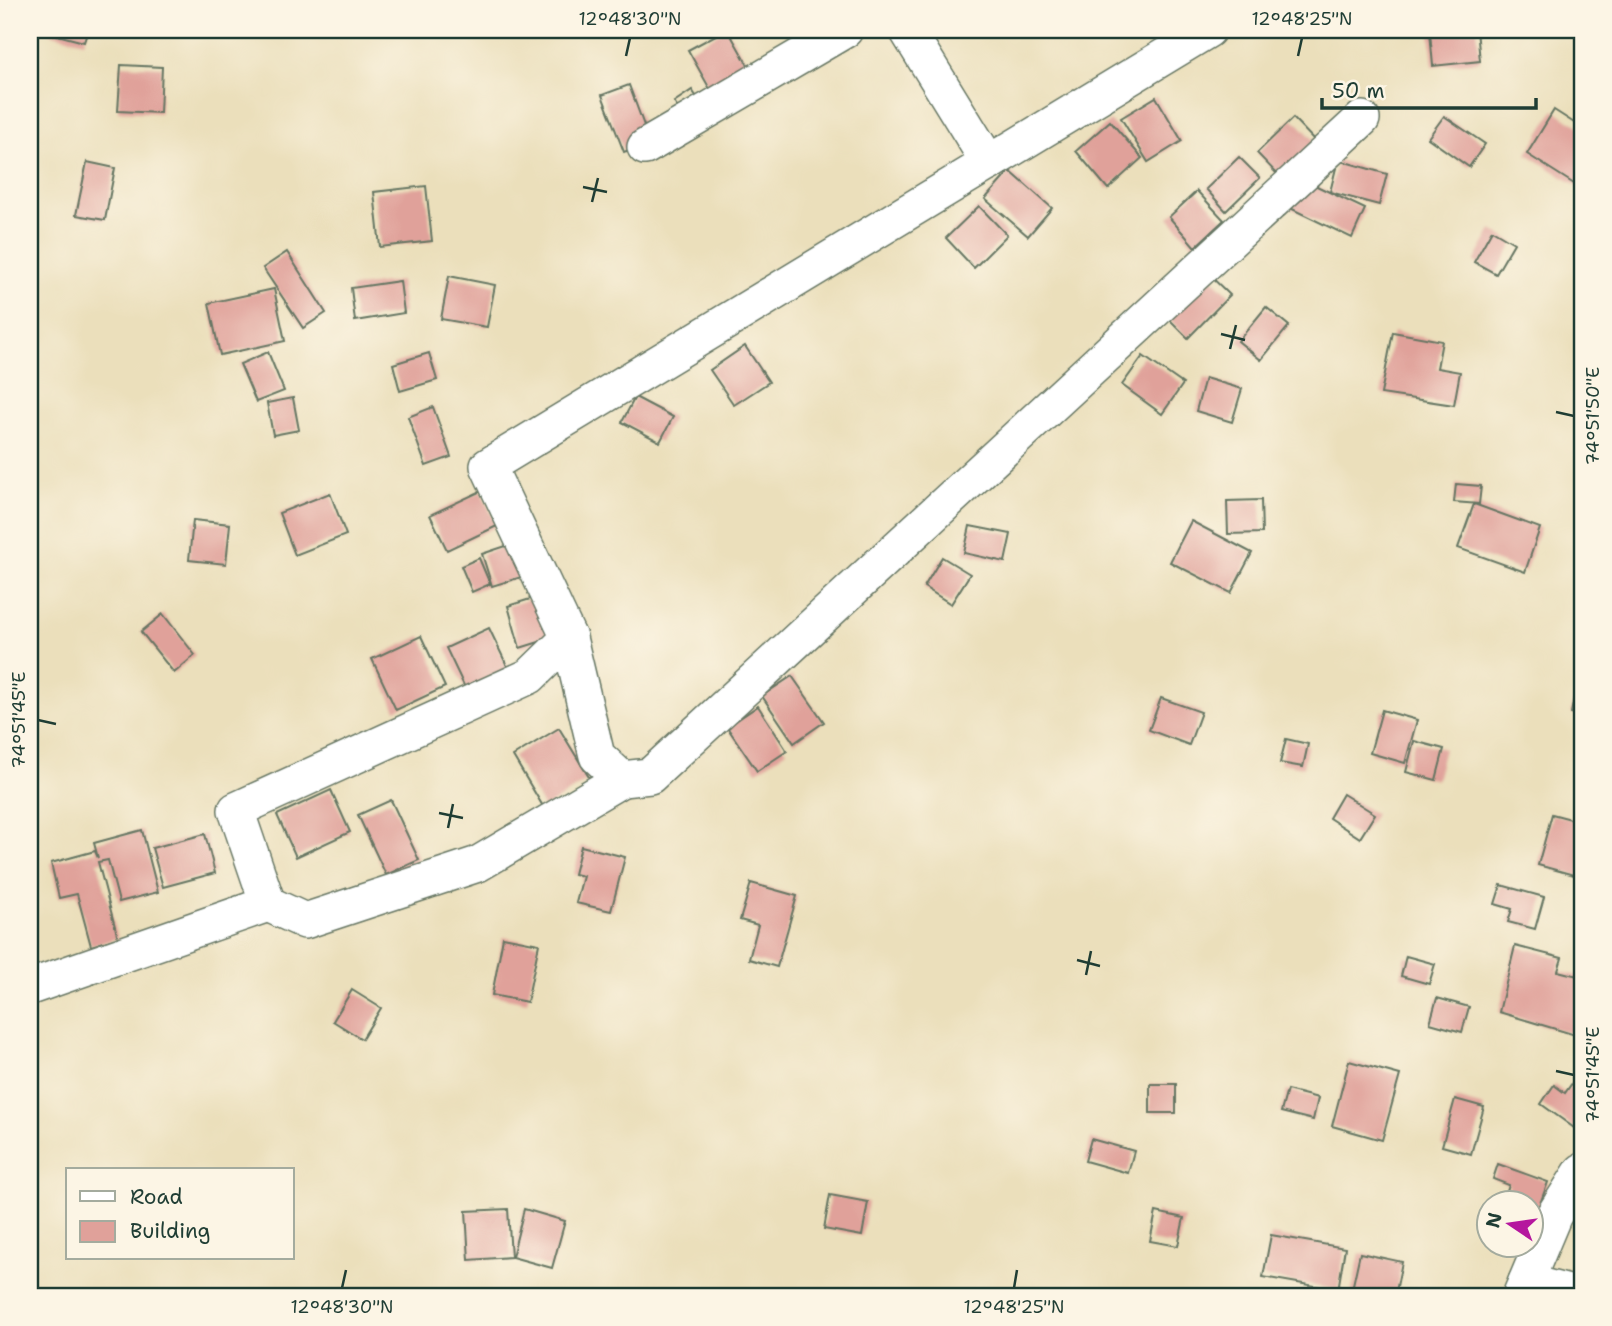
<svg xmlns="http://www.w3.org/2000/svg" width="1612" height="1326" viewBox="0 0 1612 1326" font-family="'Shantell Sans',sans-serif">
<rect width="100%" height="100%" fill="#fcf5e5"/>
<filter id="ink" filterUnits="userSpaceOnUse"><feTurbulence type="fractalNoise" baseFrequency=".0143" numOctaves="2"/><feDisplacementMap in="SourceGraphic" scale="14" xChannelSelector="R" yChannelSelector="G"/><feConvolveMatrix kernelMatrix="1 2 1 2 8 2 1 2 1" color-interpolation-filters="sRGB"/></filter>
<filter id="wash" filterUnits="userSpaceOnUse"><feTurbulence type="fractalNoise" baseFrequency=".00686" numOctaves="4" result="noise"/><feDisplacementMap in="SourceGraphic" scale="28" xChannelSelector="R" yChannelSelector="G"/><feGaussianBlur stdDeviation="1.57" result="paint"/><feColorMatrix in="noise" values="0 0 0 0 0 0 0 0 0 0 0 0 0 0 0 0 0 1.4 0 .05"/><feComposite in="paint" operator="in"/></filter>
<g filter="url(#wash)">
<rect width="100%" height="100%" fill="#ebdfbb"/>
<g id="blocks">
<!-- building -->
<g fill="#e0a19a">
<polygon points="38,30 88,30 84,42"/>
<polygon points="725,30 728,30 763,92 724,114 688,50"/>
<polygon points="1450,30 1477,30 1480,61 1433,66 1430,32"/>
<polygon points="121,65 162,67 160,113 118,111"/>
<polygon points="629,85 650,142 624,152 602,95"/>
<polygon points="692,90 704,108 685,121 674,102"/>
<polygon points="1156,97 1182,141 1148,162 1121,118"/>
<polygon points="1554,110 1582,128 1582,189 1527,154"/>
<polygon points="1444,116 1485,144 1469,167 1428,138"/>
<polygon points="1293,118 1318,144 1282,179 1257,153"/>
<polygon points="1110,121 1142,158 1108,189 1076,151"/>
<polygon points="1239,157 1260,178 1226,211 1206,189"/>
<polygon points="1338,160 1387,174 1379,205 1330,192"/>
<polygon points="87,162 115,168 105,220 76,215"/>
<polygon points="1010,171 1052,208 1028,236 985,199"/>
<polygon points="1302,179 1365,209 1352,238 1288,207"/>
<polygon points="426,186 432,241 380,247 374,192"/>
<polygon points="1197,191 1224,220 1195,247 1169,217"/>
<polygon points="979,206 1007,235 974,268 946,238"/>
<polygon points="1492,230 1514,243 1496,274 1474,262"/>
<polygon points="287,252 326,313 303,328 263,268"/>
<polygon points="1204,270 1230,295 1188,338 1162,312"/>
<polygon points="449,276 495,285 487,327 441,319"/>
<polygon points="400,281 404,313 355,321 351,288"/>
<polygon points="274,289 285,341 220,355 209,303"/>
<polygon points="1266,307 1289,326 1261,360 1238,341"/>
<polygon points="1393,332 1442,341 1437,368 1460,372 1454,405 1381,394"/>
<polygon points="745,346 769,382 734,405 710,370"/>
<polygon points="268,352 284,391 256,402 240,364"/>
<polygon points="429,353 437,380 400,391 393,364"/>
<polygon points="1143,356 1183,384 1162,414 1122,385"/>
<polygon points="1205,378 1242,389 1232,422 1196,411"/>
<polygon points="635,397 673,417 660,442 622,422"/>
<polygon points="293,398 299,430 273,435 267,403"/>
<polygon points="433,407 451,457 426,466 408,417"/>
<polygon points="1456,484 1481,486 1479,504 1454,502"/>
<polygon points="481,491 497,526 447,550 430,515"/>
<polygon points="330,493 346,535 295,555 279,513"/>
<polygon points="1261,500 1262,533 1228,534 1227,501"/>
<polygon points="1474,504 1540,528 1525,572 1458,548"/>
<polygon points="193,520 230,524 226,564 189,560"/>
<polygon points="1191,521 1252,553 1231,593 1170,562"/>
<polygon points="970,526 1011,534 1005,562 964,553"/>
<polygon points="518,542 528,575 492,586 482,554"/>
<polygon points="942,557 970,574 951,604 924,587"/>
<polygon points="479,558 490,584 472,592 461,566"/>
<polygon points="543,595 555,637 520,648 508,606"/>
<polygon points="163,614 195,655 174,673 141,632"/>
<polygon points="489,628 510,672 467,692 446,648"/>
<polygon points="421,636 445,687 396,710 372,659"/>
<polygon points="792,676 824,722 794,743 762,696"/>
<polygon points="1576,688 1582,689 1582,716 1571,713"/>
<polygon points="1161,698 1201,712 1189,745 1149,730"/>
<polygon points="758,706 787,751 757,771 727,727"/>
<polygon points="1382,710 1417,720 1405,763 1370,753"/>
<polygon points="559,728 590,779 544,808 513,756"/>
<polygon points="1286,739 1308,744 1303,767 1280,763"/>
<polygon points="1414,741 1444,749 1436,780 1406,772"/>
<polygon points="331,790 350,832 296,857 277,815"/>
<polygon points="1343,794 1375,814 1360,838 1329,818"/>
<polygon points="391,800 419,860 386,875 358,815"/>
<polygon points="1552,814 1582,822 1581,877 1538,865"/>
<polygon points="142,830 158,892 119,902 108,860 98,862 118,938 91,946 77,894 59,898 51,863 95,851 98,858 94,843"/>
<polygon points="205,834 215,873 163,887 152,848"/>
<polygon points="581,846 625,857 611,911 576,903 583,876 574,874"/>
<polygon points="751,883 797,896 777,967 749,959 758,925 740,920"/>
<polygon points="1501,885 1544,897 1535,929 1508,922 1512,909 1495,904"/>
<polygon points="503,937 539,944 527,1002 492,995"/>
<polygon points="1515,946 1562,958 1558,971 1582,977 1582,1037 1499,1012"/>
<polygon points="1406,956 1435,964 1429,984 1401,976"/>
<polygon points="352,990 381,1008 362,1039 333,1021"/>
<polygon points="1437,998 1469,1007 1462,1032 1430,1023"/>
<polygon points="1349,1061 1400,1075 1382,1140 1332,1126"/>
<polygon points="1582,1069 1582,1122 1577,1130 1541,1104 1554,1085 1565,1093"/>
<rect x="1150" y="1084" width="26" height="29"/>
<polygon points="1287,1090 1318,1098 1313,1120 1281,1112"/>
<polygon points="1455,1099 1484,1107 1471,1154 1442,1146"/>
<polygon points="1091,1139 1134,1151 1128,1173 1085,1161"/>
<polygon points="1498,1164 1548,1182 1532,1225 1532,1204 1503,1204 1509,1185 1493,1179"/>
<polygon points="830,1195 868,1202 862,1236 824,1229"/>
<polygon points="508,1209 511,1257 469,1260 466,1211"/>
<polygon points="524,1209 565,1221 552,1268 512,1257"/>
<polygon points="1156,1212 1184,1218 1178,1246 1150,1241"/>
<polygon points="1271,1235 1345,1248 1338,1290 1263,1277"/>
<polygon points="1360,1253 1402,1262 1395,1296 1351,1294"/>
</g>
</g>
</g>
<g filter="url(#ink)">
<use href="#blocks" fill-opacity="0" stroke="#667663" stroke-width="2"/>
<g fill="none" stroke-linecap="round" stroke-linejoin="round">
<!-- minor casing -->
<g stroke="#667663" stroke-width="38">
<g id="minor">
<polyline points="907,30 989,163"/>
<polyline points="645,147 845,30"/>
<polyline points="569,638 597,756 622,779 650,776 1362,119"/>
<polyline points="268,904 305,921 478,864 622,779"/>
<polyline points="30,987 268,904 236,810 530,676 569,638 488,466 1208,30"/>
<polyline points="1526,1282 1580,1296"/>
<polyline points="1520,1296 1554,1215 1582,1171"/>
</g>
</g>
<!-- minor -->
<use href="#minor" stroke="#fff" stroke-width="35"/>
</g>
</g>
<!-- ticks -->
<path fill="none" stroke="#1f3d34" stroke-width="2.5" d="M626,56L630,38M1298,56L1302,38M583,187L607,192M592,202L598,178M1221,334L1245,340M1230,349L1236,325M1556,412L1574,416M38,720L56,724M439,813L463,818M448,828L453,804M1077,960L1100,966M1086,975L1091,951M1556,1071L1574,1075M342,1288L346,1270M1014,1288L1017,1270"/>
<!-- margin -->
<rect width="1612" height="1326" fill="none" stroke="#fcf5e5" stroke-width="77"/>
<!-- legend -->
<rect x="66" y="1168" width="228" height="91" fill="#fcf5e5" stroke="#a4ab9e" stroke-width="2"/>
<rect x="80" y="1191" width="35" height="10" fill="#ffffff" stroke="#a4ab9e" stroke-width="2"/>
<text x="130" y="1204" font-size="21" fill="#1f3d34">Road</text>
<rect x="80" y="1221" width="35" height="21" fill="#e0a19a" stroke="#a4ab9e" stroke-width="2"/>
<text x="130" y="1238" font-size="21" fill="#1f3d34">Building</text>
<!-- north arrow -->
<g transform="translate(1510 1224) rotate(283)"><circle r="33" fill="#fcf5e5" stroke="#a4ab9e" stroke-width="2"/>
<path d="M0-5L12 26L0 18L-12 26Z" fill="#b5179e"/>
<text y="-10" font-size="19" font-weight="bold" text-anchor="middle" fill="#1f3d34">N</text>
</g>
<!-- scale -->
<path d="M1322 98v10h214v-10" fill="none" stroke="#1f3d34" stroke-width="3.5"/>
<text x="1332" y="98" font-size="21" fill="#1f3d34" stroke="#fcf5e5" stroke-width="5" paint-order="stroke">50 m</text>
<rect x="38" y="38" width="1536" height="1250" fill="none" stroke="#1f3d34" stroke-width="2.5"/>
<g font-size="18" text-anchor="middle" fill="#1f3d34">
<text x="630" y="25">12°48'30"N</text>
<text x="1302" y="25">12°48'25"N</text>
<text transform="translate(1593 416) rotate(-90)" y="6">74°51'50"E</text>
<text transform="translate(19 720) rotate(-90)" y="6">74°51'45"E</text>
<text transform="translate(1593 1075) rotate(-90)" y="6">74°51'45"E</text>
<text x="342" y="1313">12°48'30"N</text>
<text x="1014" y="1313">12°48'25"N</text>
</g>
</svg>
